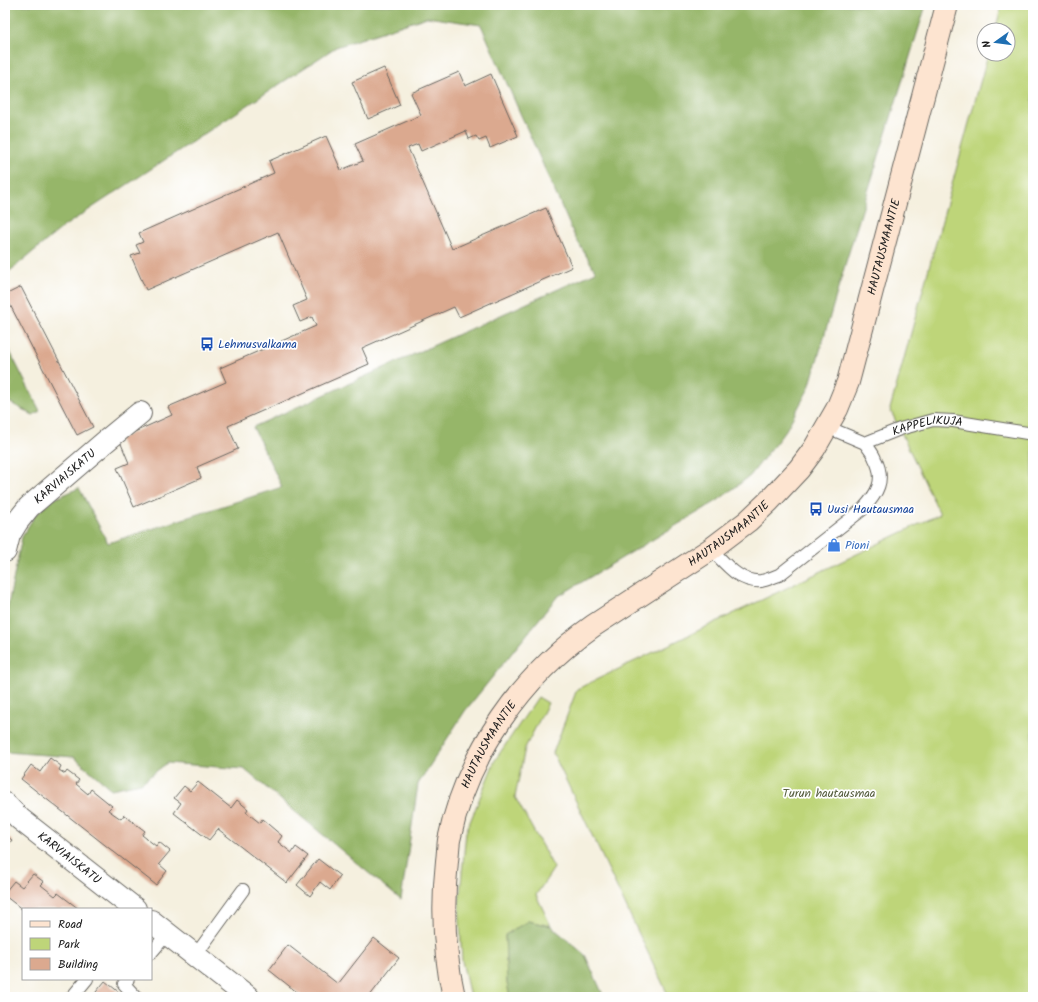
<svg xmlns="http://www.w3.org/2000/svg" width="1038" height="1002" viewBox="0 0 1038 1002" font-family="Kalam,sans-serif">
<rect width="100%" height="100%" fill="#fff"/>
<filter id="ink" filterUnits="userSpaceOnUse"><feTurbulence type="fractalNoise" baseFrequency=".025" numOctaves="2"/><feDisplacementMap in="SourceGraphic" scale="8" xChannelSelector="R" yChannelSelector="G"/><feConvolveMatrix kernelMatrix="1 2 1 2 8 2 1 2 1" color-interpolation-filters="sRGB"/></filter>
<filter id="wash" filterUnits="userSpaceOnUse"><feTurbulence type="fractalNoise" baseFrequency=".012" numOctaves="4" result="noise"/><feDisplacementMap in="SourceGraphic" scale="16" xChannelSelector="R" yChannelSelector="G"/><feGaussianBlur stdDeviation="0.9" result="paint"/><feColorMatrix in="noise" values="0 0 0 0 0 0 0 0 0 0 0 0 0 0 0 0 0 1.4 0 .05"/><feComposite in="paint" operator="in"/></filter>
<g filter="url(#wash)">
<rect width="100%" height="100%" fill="#f5f0df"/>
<!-- green -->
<g fill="#bed579" stroke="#6d784a">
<polygon points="1002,5 1033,5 1033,997 669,997 553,753 577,689 940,514 890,409 988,54 1008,54 1008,30 995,30"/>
<polygon points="538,697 548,703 525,748 515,797 554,868 536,895 551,926 528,921 505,935 507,983 510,997 470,997 462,961 459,904 466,832 495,760"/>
</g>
<!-- forest -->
<g fill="#96b669" stroke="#596942">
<polygon points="5,5 926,5 845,265 809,388 786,430 750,476 717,501 557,597 465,711 418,784 401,900 244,769 167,763 141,783 111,789 74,757 5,752 5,620 22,537 35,515 54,499 79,488 108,543 282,487 253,427 596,272 575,237 481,25 427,17 336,47 63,227 5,275"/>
<polygon points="5,342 40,411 33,415 5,400"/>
<polygon points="528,921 551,926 585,955 604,997 510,997 507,983 505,935"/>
</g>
<g id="blocks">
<!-- building -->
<g fill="#dba98f">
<polygon points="384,68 400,105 368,119 352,82"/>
<polygon points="459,72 465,86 491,74 518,136 490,148 486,138 479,141 476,136 469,139 466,131 421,151 418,144 408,148 452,249 546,208 572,267 459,317 454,307 362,348 369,364 228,426 238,449 197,467 201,478 134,507 117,468 129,463 119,439 172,415 168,407 226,382 220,368 316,326 312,317 300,322 293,306 307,300 278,232 146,290 131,256 140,253 136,245 143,242 139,233 274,173 269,161 326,136 341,170 363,161 355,144 421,115 411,93"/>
<polygon points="21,287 93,427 77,435 5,295"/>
<polygon points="50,758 61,766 59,770 65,774 67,771 79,780 76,784 88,794 91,789 112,806 108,810 121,819 124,815 145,831 142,835 156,846 159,842 170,851 159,864 167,871 156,885 21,779 31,765 40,772"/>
<polygon points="198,782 231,808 237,800 248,809 246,812 260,823 262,819 282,836 278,842 292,853 296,847 308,856 287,883 218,829 209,840 174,813 181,803 174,798 184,786 190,791"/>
<polygon points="5,835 12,840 5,849"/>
<polygon points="318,859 340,876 330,890 320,882 310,896 297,885"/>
<polygon points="33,874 44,882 41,885 55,896 58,893 79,909 23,909 23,910 5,896 5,892 14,881 22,887"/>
<polygon points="374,938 399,958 369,997 303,997 269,970 288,945 338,984"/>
<polygon points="105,981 125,997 92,997"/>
</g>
</g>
</g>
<g filter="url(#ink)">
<use href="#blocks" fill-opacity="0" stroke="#686660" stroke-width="1"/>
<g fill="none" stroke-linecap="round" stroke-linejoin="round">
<!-- lane casing -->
<g stroke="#686660" stroke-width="14">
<g id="lane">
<path id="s1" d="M827,427L865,443L900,429L933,420L953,421L1033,434"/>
<path d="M711,549C725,563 739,583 761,581C767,580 773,577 779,575L863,509C877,494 886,480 875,459C873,453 868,448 865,443"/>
<polyline points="151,953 167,934"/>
<polyline points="195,956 243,890"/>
<polyline points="128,979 124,984 136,997"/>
<polyline points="72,997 87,979"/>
</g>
</g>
<!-- street casing -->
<g stroke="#686660" stroke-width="24">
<g id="street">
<path id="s2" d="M5,551L9,535L17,522L29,507L106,441L140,413"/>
<path id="s3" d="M5,804L20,819L135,909"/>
<polyline points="151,921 248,997"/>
</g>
</g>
<!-- secondary casing -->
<g stroke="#686660" stroke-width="24">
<g id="secondary">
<path id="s4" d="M454,997C444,953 442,906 447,861C448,854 448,847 449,840C467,753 522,676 593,626L711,549L748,521L769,501L799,469L814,449L837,409L848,382L947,5"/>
</g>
</g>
<!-- lane -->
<use href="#lane" stroke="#fff" stroke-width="12"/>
<!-- street -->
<use href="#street" stroke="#fff" stroke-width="22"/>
<!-- secondary -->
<use href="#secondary" stroke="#fde4d0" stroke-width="22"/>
</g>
</g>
<!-- icons -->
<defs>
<g id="bus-bare" transform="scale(1.08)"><path d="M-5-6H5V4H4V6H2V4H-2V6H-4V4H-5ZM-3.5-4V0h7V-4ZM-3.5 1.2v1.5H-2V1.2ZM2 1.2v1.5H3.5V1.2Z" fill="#1a4fb4" stroke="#fff" stroke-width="2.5" paint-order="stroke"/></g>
<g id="shop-bare" transform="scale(1.08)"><path d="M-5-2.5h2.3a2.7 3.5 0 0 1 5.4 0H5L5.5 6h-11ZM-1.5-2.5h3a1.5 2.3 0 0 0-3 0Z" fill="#3f7fe0" stroke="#fff" stroke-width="2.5" paint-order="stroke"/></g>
</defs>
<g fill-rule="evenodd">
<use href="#bus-bare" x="207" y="344"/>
<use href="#bus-bare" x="816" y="509"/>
<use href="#shop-bare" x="834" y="545"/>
</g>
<g text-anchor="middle" stroke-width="3.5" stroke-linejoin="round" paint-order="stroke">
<!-- street labels -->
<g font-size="12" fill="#1c1c1c" stroke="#fff">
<text dy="4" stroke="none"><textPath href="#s4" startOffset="922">HAUTAUSMAANTIE</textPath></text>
<text dy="4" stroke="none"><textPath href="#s1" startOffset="107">KAPPELIKUJA</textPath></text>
<text dy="4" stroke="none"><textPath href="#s2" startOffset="98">KARVIAISKATU</textPath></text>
<text dy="4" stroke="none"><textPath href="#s4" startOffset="586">HAUTAUSMAANTIE</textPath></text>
<text dy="4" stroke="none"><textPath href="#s4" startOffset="262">HAUTAUSMAANTIE</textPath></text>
<text dy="4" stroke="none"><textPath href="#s3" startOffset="84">KARVIAISKATU</textPath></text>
</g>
<!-- transit labels -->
<g font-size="12" fill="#164399" stroke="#fff" text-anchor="start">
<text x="218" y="348">Lehmusvalkama</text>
<text x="827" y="513">Uusi Hautausmaa</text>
</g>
<!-- shop labels -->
<g font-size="12" fill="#366cbe" stroke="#fff" text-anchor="start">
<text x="845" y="549">Pioni</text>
</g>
<!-- park labels -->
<g font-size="12" fill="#555d3d" stroke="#fff">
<text x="829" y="797">Turun hautausmaa</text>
</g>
</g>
<!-- margin -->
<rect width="1038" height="1002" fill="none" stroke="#fff" stroke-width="20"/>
<!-- legend -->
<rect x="22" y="908" width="130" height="72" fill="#ffffff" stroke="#a4a4a4"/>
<rect x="30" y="921" width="20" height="6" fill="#fde4d0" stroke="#a4a4a4"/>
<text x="58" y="928" font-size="12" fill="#1c1c1c">Road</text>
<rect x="30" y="938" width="20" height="12" fill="#bed579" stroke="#a4a4a4"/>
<text x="58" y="948" font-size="12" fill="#1c1c1c">Park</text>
<rect x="30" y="958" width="20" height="12" fill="#dba98f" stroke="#a4a4a4"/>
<text x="58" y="968" font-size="12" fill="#1c1c1c">Building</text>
<!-- north arrow -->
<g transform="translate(996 42) rotate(256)"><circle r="19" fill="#ffffff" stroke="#a4a4a4"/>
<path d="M0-3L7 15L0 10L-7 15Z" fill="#1f6fb2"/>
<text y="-6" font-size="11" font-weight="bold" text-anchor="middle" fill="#1c1c1c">N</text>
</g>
</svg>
